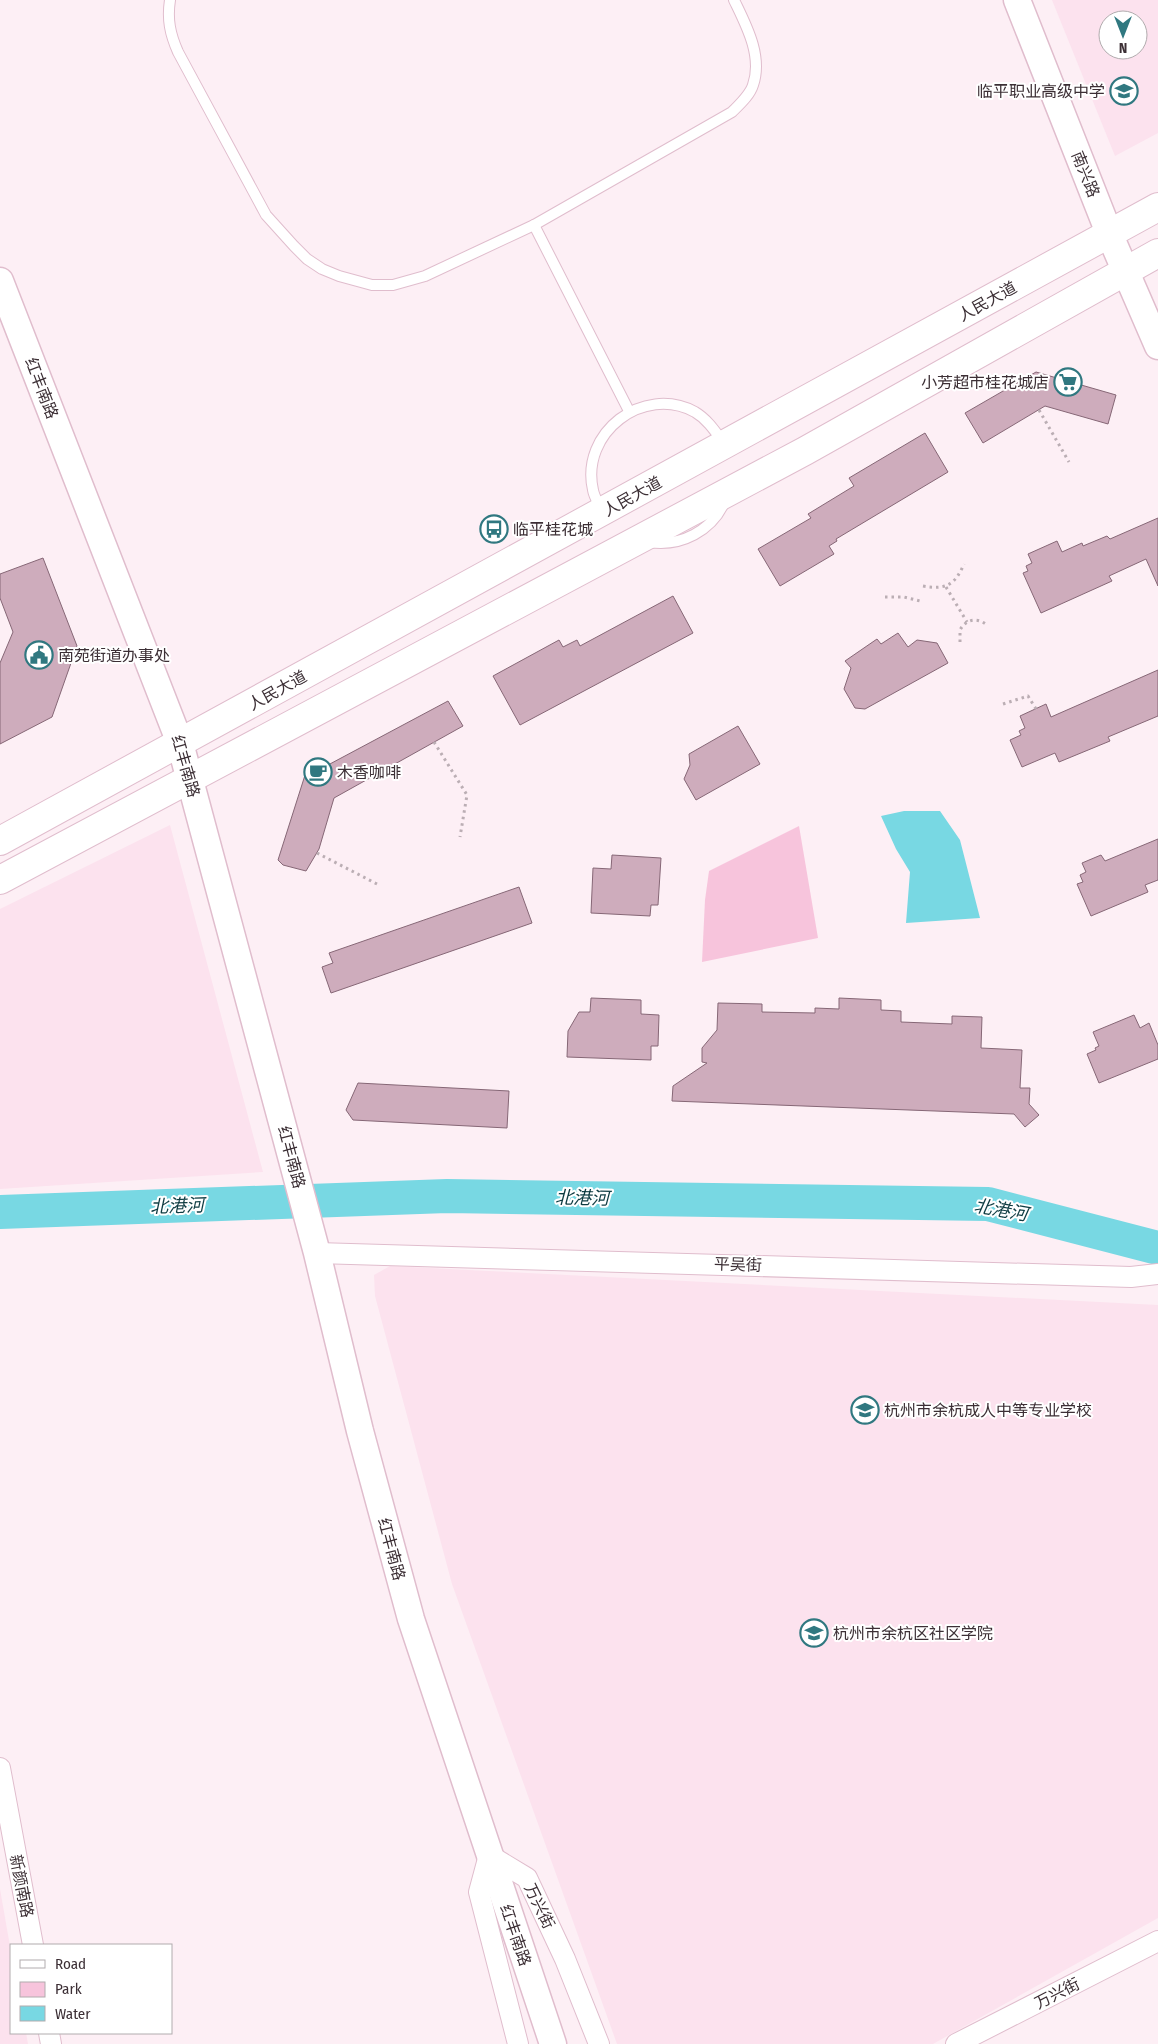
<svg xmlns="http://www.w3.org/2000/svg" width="1158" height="2044" viewBox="0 0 1158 2044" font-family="'Fira Sans Condensed','Noto Sans SC',sans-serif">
<rect width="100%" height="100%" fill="#fdeff5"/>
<!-- built -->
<g fill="#fce2ee" fill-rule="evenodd">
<path d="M1052,0H1158V133L1115,156ZM1108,20H1138V50H1108Z"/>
<polygon points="170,825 263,1172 0,1189 0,909"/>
<polygon points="390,1266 1158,1305 1158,1918 933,2044 617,2044 452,1584 375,1296 374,1275"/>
<polygon points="0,1889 11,1952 11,2033 26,2033 28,2044 0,2044"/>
</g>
<!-- green -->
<polygon fill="#f7c4dc" points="799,826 818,938 702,962 705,900 709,871"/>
<!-- water -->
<polygon fill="#78d8e3" points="904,811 940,811 960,840 980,918 906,923 910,872 896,849 881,816"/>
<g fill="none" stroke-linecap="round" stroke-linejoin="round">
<!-- river -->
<polyline stroke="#78d8e3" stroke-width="34" points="0,1212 447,1196 988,1204 1158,1248"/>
</g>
<!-- building -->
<g fill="#ceacbc" stroke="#866776">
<polygon points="1036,372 1116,395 1108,424 1045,406 983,443 965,413"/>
<polygon points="925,433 948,472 836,539 837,541 829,546 834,554 780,586 758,549 811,518 808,514 854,486 849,478"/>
<polygon points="1158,518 1158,586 1146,559 1109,576 1112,581 1041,613 1023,573 1028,571 1026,566 1032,563 1028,554 1057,541 1062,552 1082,543 1083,546 1107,536 1110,539"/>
<polygon points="43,558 77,646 52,717 0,744 0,663 13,632 0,598 0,574"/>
<polygon points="673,596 693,633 520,725 493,676 559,640 563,647 577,640 580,646"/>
<polygon points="898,633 908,647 917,640 937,643 948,663 865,709 855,708 844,689 851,668 845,661 877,639 881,644"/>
<polygon points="1158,670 1158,716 1108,737 1110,741 1059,762 1055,753 1022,767 1010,740 1021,735 1019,731 1025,728 1020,716 1046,704 1051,717"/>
<polygon points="448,701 463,726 334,798 319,849 306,871 283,865 278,860 306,772 322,762 328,765"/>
<polygon points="738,726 760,764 696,800 684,779 690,765 689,754"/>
<polygon points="1158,839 1158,880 1145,885 1148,892 1091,916 1077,884 1083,882 1080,875 1086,872 1082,863 1101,855 1105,861"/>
<polygon points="612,855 661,858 658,905 651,905 650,916 591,913 593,868 611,869"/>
<polygon points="519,887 532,923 331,993 322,967 333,963 329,953"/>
<polygon points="591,998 641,1000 641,1014 659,1015 658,1046 651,1046 651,1060 567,1057 568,1031 579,1012 590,1012"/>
<polygon points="839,998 881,1000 881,1010 901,1011 901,1022 952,1024 952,1016 982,1017 981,1048 1022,1050 1020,1088 1030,1088 1029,1104 1039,1115 1025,1127 1014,1114 672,1101 673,1086 707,1063 702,1062 702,1048 717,1030 718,1003 762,1004 762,1012 815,1013 815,1008 839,1009"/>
<polygon points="1134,1015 1140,1028 1149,1023 1158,1045 1158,1059 1099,1083 1087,1054 1096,1050 1095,1048 1099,1046 1093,1032"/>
<polygon points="358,1083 509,1091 507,1128 353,1120 346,1110"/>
</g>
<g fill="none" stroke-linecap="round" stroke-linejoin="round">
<!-- service casing -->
<g stroke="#e0bdcd" stroke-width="12">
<g id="service">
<path d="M170,0C167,19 170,34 178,52L266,215L294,246L307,259L322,269L339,276L372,285H393L425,276L534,225L732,112C740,104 750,95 753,85C763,56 746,25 734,0"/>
<polyline points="534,225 629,411"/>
<path d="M602,511C599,504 594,497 593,490C580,433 643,384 695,412C707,419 715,431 723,442"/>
<path d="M649,542C681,547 712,531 725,501"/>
</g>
</g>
<!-- minor casing -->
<g stroke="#e0bdcd" stroke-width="22">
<g id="minor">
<polyline points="317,1253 1131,1277 1158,1274"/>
<polyline points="0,1768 33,1945"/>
<polyline points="49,2033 51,2044"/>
<polyline points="518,2044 479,1892 489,1855 527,1878 565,1959 599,2044"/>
<polyline points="956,2044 1158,1941"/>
</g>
</g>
<!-- tertiary casing -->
<g stroke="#e0bdcd" stroke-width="29">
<g id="tertiary">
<polyline points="1017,0 1109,233 1158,346"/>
<polyline points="0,281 180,743 317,1253 360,1431 411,1619 553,2044"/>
</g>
</g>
<!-- primary casing -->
<g stroke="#e0bdcd" stroke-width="30">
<g id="primary">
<polyline points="0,841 1158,207"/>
<polyline points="0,880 805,451 1158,253"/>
</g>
</g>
<!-- path -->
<g stroke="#bbaeb4" stroke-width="3" stroke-dasharray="2.5 4" stroke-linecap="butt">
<polyline points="1039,410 1069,462"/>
<path d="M923,586C946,590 955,585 964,564"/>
<polyline points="946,587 967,622"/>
<polyline points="885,597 904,597 920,601"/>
<path d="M960,642V630C966,619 977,617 987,625"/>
<polyline points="1003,704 1028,696 1036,709"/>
<polyline points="434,742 467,795 460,837"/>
<polyline points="317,853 379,885"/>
</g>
<!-- service -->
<use href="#service" stroke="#fff" stroke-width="10"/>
<!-- minor -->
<use href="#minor" stroke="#fff" stroke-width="20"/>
<!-- tertiary -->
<use href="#tertiary" stroke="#fff" stroke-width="26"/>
<!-- primary -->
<use href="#primary" stroke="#fff" stroke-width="28"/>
</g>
<!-- icons -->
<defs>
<g id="school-ring" transform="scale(1.4375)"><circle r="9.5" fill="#fff" stroke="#307880" stroke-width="1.5"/><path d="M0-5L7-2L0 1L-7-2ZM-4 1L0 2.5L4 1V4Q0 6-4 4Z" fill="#307880"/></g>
<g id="supermarket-ring" transform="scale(1.4375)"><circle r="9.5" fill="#fff" stroke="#307880" stroke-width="1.5"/><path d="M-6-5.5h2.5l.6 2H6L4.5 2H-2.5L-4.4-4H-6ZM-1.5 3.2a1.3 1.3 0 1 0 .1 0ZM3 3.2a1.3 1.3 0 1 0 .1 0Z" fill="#307880"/></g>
<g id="bus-ring" transform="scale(1.4375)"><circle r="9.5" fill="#fff" stroke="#307880" stroke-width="1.5"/><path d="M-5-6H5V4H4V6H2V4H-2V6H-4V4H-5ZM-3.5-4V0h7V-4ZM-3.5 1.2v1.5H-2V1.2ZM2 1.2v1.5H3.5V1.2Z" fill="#307880"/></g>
<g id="civic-ring" transform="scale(1.4375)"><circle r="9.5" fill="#fff" stroke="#307880" stroke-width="1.5"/><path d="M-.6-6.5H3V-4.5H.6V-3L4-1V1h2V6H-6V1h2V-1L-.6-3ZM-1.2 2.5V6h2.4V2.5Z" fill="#307880"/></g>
<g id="cafe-ring" transform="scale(1.4375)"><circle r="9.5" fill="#fff" stroke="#307880" stroke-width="1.5"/><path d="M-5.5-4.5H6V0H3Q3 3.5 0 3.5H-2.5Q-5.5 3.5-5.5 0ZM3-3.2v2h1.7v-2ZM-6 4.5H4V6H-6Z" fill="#307880"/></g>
</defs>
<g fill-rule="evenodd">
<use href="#school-ring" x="1124" y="91"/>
<use href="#supermarket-ring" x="1068" y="382"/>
<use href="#bus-ring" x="494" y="529"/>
<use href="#civic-ring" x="39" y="655"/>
<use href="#cafe-ring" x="318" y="772"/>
<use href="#school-ring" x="865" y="1410"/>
<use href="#school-ring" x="814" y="1633"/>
</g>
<g text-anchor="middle" stroke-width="4" stroke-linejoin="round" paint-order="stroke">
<!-- poi labels -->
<g font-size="16" fill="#3c2f35" stroke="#fff" text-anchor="start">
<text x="1105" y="97" text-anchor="end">临平职业高级中学</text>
<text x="1049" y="388" text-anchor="end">小芳超市桂花城店</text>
<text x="513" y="535">临平桂花城</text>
<text x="58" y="661">南苑街道办事处</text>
<text x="337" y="778">木香咖啡</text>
<text x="884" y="1416">杭州市余杭成人中等专业学校</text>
<text x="833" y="1639">杭州市余杭区社区学院</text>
</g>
<!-- street labels -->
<g font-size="16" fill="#3c2f35" stroke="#fff">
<text transform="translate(1086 174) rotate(68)" y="6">南兴路</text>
<text transform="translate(987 301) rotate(-29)" y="6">人民大道</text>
<text transform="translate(42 388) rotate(69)" y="6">红丰南路</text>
<text transform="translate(632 496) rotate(-29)" y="6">人民大道</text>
<text transform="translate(277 690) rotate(-29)" y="6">人民大道</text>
<text transform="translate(186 766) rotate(74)" y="6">红丰南路</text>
<text transform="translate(292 1157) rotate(75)" y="6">红丰南路</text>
<text transform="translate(738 1264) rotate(2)" y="6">平吴街</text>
<text transform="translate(392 1549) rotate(75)" y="6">红丰南路</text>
<text transform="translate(22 1886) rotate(79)" y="6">新颜南路</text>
<text transform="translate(540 1906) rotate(64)" y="6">万兴街</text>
<text transform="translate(516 1935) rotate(71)" y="6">红丰南路</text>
<text transform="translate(1057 1993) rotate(-27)" y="6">万兴街</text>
</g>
<!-- water labels -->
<g font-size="18" font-style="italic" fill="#0e3c42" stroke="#fff">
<text transform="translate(582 1198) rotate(1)" y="6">北港河</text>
<text transform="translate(177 1206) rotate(-2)" y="6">北港河</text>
<text transform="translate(1001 1210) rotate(10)" y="6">北港河</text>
</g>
</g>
<!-- legend -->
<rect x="10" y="1944" width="162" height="90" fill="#ffffff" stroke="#b1acae"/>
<rect x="20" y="1960" width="25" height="8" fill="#ffffff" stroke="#b1acae"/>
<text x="55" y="1969" font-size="15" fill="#3c2f35">Road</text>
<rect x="20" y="1982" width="25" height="15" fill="#f7c4dc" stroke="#b1acae"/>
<text x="55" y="1994" font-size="15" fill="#3c2f35">Park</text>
<rect x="20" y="2006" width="25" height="15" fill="#78d8e3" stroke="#b1acae"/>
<text x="55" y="2019" font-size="15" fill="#3c2f35">Water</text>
<!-- north arrow -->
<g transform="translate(1123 35) rotate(180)"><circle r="24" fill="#ffffff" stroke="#b1acae"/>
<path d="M0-4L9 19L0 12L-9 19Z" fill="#307880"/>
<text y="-8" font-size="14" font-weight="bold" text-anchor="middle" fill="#3c2f35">N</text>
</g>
</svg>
